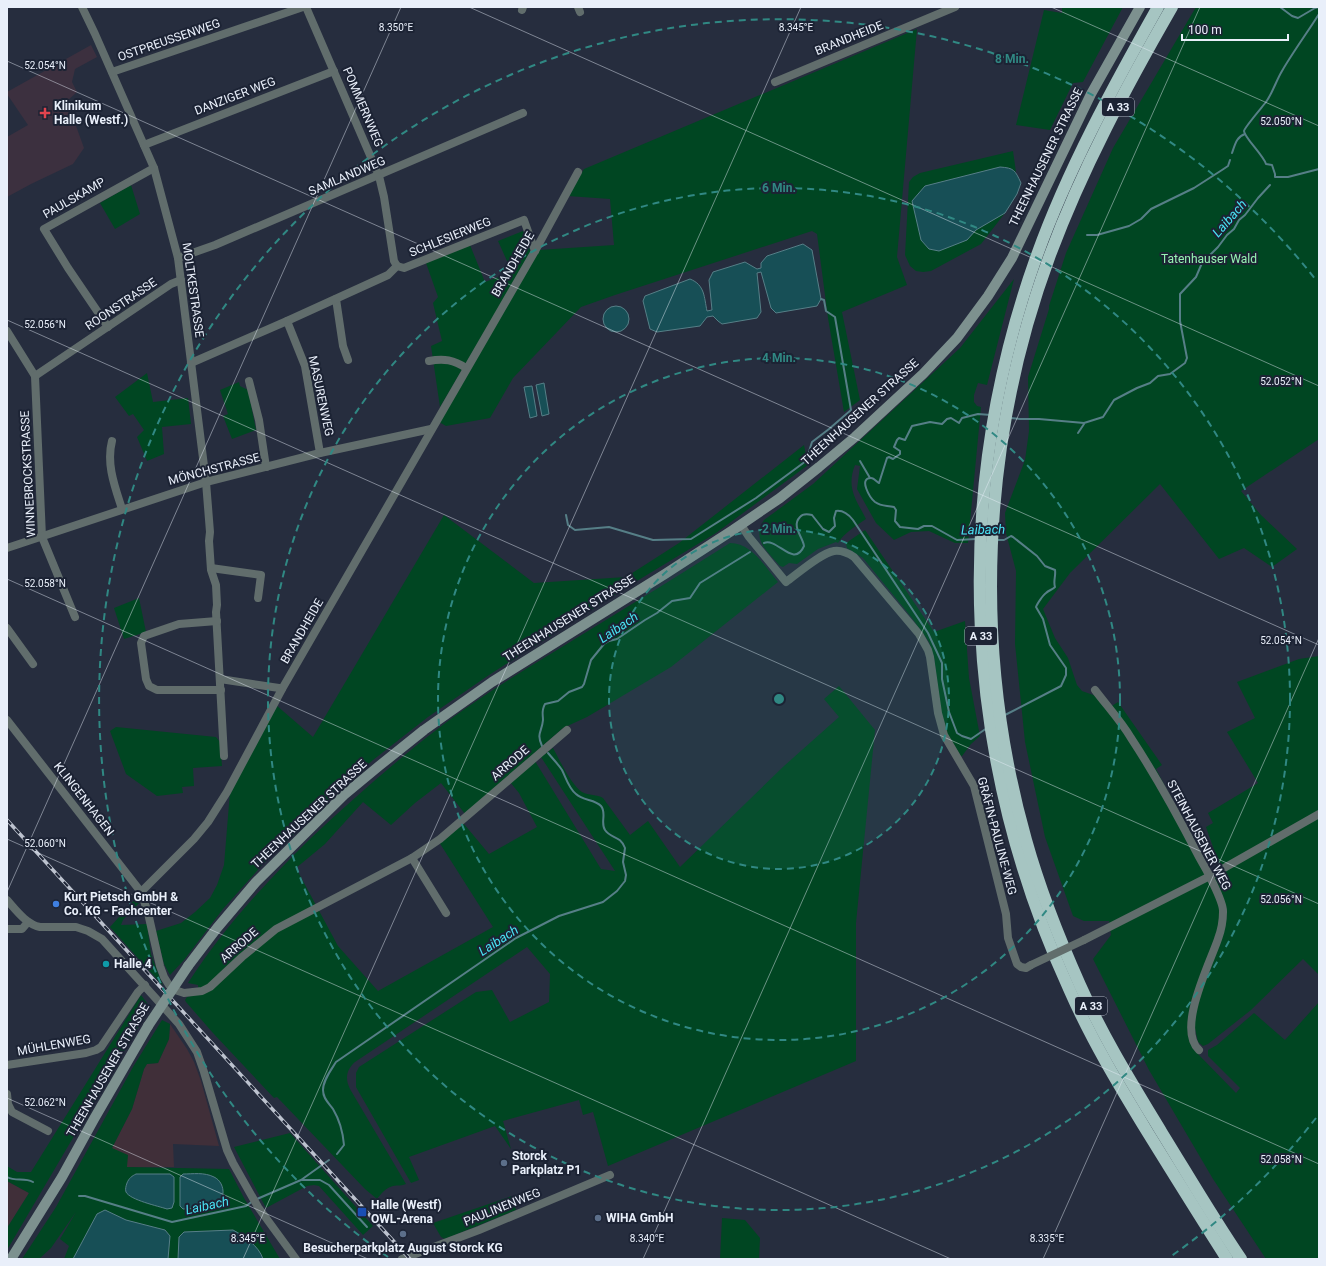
<svg xmlns="http://www.w3.org/2000/svg" width="1326" height="1266" viewBox="0 0 1326 1266" font-family="Roboto,sans-serif">
<rect width="100%" height="100%" fill="#262d3e"/>
<!-- commercial -->
<g fill="#402f39">
<polygon points="170,1024 187,1049 194,1062 201,1081 219,1146 173,1144 174,1167 127,1167 112,1148 132,1109 144,1069 147,1064 158,1063 169,1039"/>
<polygon points="7,1181 29,1193 7,1228"/>
</g>
<!-- medical -->
<polygon fill="#3c303f" points="91,45 97,57 75,69 72,82 77,92 67,101 84,148 73,164 31,184 7,197 7,137 28,125 7,94 7,92"/>
<!-- green -->
<g fill="#004622">
<polygon points="1062,7 1123,7 1083,82 1073,83 1050,130 1016,125 1044,10 1062,13"/>
<polygon points="1196,7 1319,7 1319,439 1241,491 1261,515 1297,549 1272,567 1244,548 1219,559 1160,484 1070,573 1043,609 1055,638 1068,658 1077,685 1082,691 1096,696 1107,709 1118,702 1162,765 1156,769 1210,872 1220,867 1206,827 1213,823 1208,813 1258,783 1227,732 1255,718 1237,682 1299,659 1319,656 1319,975 1303,959 1251,1010 1208,1044 1203,1046 1198,1042 1194,1024 1189,1027 1198,1054 1236,1093 1240,1088 1208,1056 1208,1050 1217,1045 1254,1013 1285,1040 1319,1002 1319,1259 1266,1259 1213,1179 1149,1070 1093,959 1111,935 1109,921 1084,921 1073,916 1045,837 1025,742 1015,644 1016,571 1006,533 1005,513 1025,460 1029,431 1028,377 1049,309 1049,306 1066,253 1113,148"/>
<polygon points="917,29 897,257 907,285 842,312 860,400 844,412 828,318 817,234 812,231 615,295 581,307 513,378 490,418 446,426 439,422 539,250 614,245 610,199 568,196 584,169"/>
<polygon points="1013,151 1016,172 1010,168 1000,167 925,186 912,201 967,240 976,230 1005,213 981,244 931,271 923,272 916,271 910,266 905,255 909,182 913,177 920,173"/>
<polygon points="131,185 140,214 115,229 100,203"/>
<polygon points="523,231 531,253 440,407 431,346 442,341 433,303 438,297 426,263 470,245 485,282 512,272 498,241"/>
<path d="M1014,279L987,385L978,383L974,395V402L977,406L981,407L968,543H955L929,531L911,532L894,540L876,523L857,489L860,466L855,465C846,488 856,499 866,519C856,526 845,532 838,543L836,542L818,549L797,564L789,563L783,567L780,566C768,552 751,539 764,520L813,484L960,348Z"/>
<polygon points="147,373 153,402 188,398 191,424 162,427 164,454 147,461 137,437 144,430 133,414 129,416 115,397"/>
<polygon points="239,382 240,386 248,390 256,430 232,439 223,416 228,414 220,390"/>
<polygon points="804,445 808,465 716,533 627,587 489,675 428,717 373,760 337,792 263,864 223,909 184,960 170,975 164,964 156,931 181,923 195,912 210,898 217,885 224,865 230,792 276,705 313,737 444,515 534,583 626,577 679,543"/>
<polygon points="865,530 934,632 965,621 969,678 980,736 971,744 962,756 961,756 947,734 941,712 934,657 929,642 912,618 863,558 847,548 846,544 849,541"/>
<path d="M730,543C752,543 765,567 778,582L671,667L587,717L563,728L465,814L441,783L415,803L391,825L363,802L325,844L296,868L338,946L378,991L493,927L439,842L464,824L489,854L537,827L519,793L510,782L535,761L601,869L615,871L541,757L553,748C559,759 572,786 582,792C589,796 597,794 603,798L630,835L648,821L680,867L784,766L839,717L824,699L839,686L875,730L856,923V1061L608,1166L593,1112L583,1115L579,1100L503,1121L511,1149L495,1126L409,1157L419,1180L411,1183L356,1087V1073L359,1067L476,992L492,990L510,1022L549,1002L550,974L527,947L355,1062C346,1070 345,1079 350,1089L406,1184C402,1186 398,1185 393,1186C385,1188 381,1194 377,1199L365,1189L277,1097L274,1098L213,1033L186,1002L185,1000L187,997L199,994L198,985L188,983C222,930 265,883 311,838C355,797 400,757 448,721C493,688 541,660 588,631C635,602 683,573 730,543Z"/>
<polygon points="139,598 146,632 124,639 114,608"/>
<polygon points="116,727 216,737 220,742 222,766 193,768 194,786 182,787 183,793 157,796 126,774 110,731"/>
<polygon points="138,896 141,901 123,920 121,925 147,924 151,954 163,986 110,927"/>
<polygon points="141,995 150,1007 7,1250 7,1228 29,1193 7,1181 7,1166 17,1172 31,1172"/>
<polygon points="162,1020 170,1024 169,1039 158,1063 147,1064 144,1069 132,1109 112,1148 128,1155 127,1167 229,1169 244,1198 280,1259 263,1259 262,1256 239,1233 233,1230 184,1232 179,1237 178,1259 168,1259 170,1236 165,1230 126,1220 105,1210 97,1214 73,1259 64,1259 69,1246 60,1239 76,1212 51,1248 39,1259 22,1259 56,1207 133,1067"/>
<polygon points="290,1133 373,1226 363,1235 319,1186 314,1185 307,1186 266,1208 234,1147"/>
<polygon points="512,1196 516,1210 445,1239 441,1237 433,1223"/>
<polygon points="722,1218 745,1220 760,1238 759,1259 720,1259"/>
</g>
<!-- water -->
<g fill="#174f56" stroke="#567f87">
<path d="M1000,167C1014,168 1015,170 1021,183L1017,194L1005,213L976,230L967,240L939,251L929,249L921,240L912,201L925,186Z"/>
<path d="M803,244L812,250L821,299L817,306L776,313L771,308L761,272L757,273L761,312L757,318L722,324L718,321L713,316L707,317L700,326L657,332L650,329L643,301L645,296L690,279C705,285 704,297 707,311L712,310L709,280L713,272L745,262L757,269L761,268V263L767,256Z"/>
<circle cx="616" cy="319" r="13"/>
<polygon points="544,383 549,414 542,416 536,385"/>
<polygon points="532,386 537,416 530,418 524,387"/>
<path d="M136,1174H170L174,1177V1202L172,1208L167,1209C158,1206 130,1200 126,1192C125,1189 126,1186 127,1183C129,1178 132,1176 136,1174Z"/>
<path d="M183,1174C193,1174 204,1172 214,1177C227,1183 226,1205 211,1208C203,1210 192,1208 183,1209L180,1206V1177Z"/>
<polygon points="105,1210 126,1220 165,1230 170,1236 168,1259 73,1259 97,1214"/>
<path d="M233,1230C244,1236 259,1246 263,1259H178L179,1237L184,1232Z"/>
</g>
<g fill="none" stroke-linecap="round" stroke-linejoin="round">
<!-- stream -->
<g stroke="#567f87" stroke-width="2">
<polyline points="1280,7 1292,16 1298,18 1315,8 1319,7"/>
<path d="M1319,14C1307,33 1293,52 1282,71C1276,81 1273,92 1266,102C1263,106 1244,128 1244,131C1244,137 1263,155 1266,164L1272,165L1275,174V177H1288L1319,169"/>
<path d="M1232,153C1235,145 1236,137 1245,134"/>
<polyline points="1087,235 1097,235 1129,226 1141,219 1151,209 1194,188 1222,170 1228,166 1230,160"/>
<polyline points="1011,418 1020,419 1039,419 1084,423 1103,417 1114,400 1137,388 1150,383 1158,376 1170,374 1185,363 1187,358 1180,321 1180,294 1196,277 1202,263 1218,247 1227,235 1234,229 1239,220 1245,215 1258,198 1270,185"/>
<polyline points="1078,433 1084,424"/>
<polyline points="860,461 870,478"/>
<polyline points="566,515 568,525 575,530 609,527 653,540 691,539 756,498 806,461 812,442 829,429 851,410 835,317 826,311 824,300 821,299"/>
<path d="M976,539L957,540L932,526H924L918,529L900,527L895,521L896,510L894,507C887,505 882,507 875,502C870,498 858,478 871,478C874,478 877,482 879,483L887,458L889,457L893,459L900,454V451L894,447L897,440L899,438L905,440L912,426L930,422L942,424L947,419L951,418L959,423L962,418L978,414L991,415"/>
<path d="M996,540H1004L1011,536L1013,537L1037,556L1045,566L1055,570C1056,576 1053,581 1055,587C1052,590 1049,590 1046,593C1043,595 1037,604 1036,607L1043,619L1050,645L1066,668V675L1061,686L1005,715"/>
<path d="M764,543C777,537 794,569 804,546C803,537 791,526 800,517C803,513 808,514 812,515L823,529L829,532L835,526L834,518L836,511C843,510 849,515 853,520L928,633L942,663V679L949,712L957,733L962,736L971,739L987,728"/>
<path d="M542,746C536,733 542,732 543,720C543,714 541,711 545,704L558,701L569,692L582,687L584,684L591,660L604,644L609,641L617,639L645,620L657,613L672,601L690,598L700,583L750,552"/>
<path d="M337,1154L344,1145C343,1133 339,1119 333,1109C329,1103 323,1099 323,1090C323,1080 331,1070 336,1062L516,938L559,916L603,902L617,891L625,881L626,875L623,862L625,848C620,835 611,839 605,830C600,823 607,813 601,806C595,799 583,801 576,794C569,789 566,778 562,770C558,764 553,759 548,753"/>
<path d="M7,1177C16,1182 24,1177 33,1182"/>
<polyline points="302,1180 320,1180 329,1185 367,1227"/>
<polyline points="79,1196 85,1196 172,1222 246,1206 253,1201"/>
<polyline points="257,1199 301,1180 329,1160"/>
</g>
<!-- street -->
<g stroke="#616d6c" stroke-width="8">
<polyline points="82,7 95,34 154,168 178,258 206,482 210,532 209,541 211,570 216,585 217,605 216,612 224,756"/>
<polyline points="306,7 379,176 384,197 394,261 397,266"/>
<polyline points="578,7 580,12"/>
<polyline points="522,10 523,7"/>
<polyline points="112,72 303,7"/>
<polyline points="775,82 955,7"/>
<polyline points="144,145 334,71"/>
<polyline points="178,258 215,245 523,113"/>
<polyline points="397,266 404,268 524,220 535,251"/>
<polyline points="336,299 343,346 348,360"/>
<polyline points="287,321 305,366 320,453"/>
<polyline points="108,327 68,268 44,229 154,168"/>
<polyline points="7,331 35,376 42,537 75,617"/>
<path d="M429,361C444,358 454,360 466,368"/>
<polyline points="191,363 287,321 388,275 397,266"/>
<polyline points="35,376 171,284 181,280"/>
<polyline points="249,381 259,420 266,467"/>
<path d="M112,441C106,464 115,487 122,509"/>
<path d="M741,525L749,537L786,582C797,574 821,553 834,551C841,550 848,553 854,557L919,634L928,650L930,657L938,713L944,735L974,786L1006,914L1008,938L1017,964L1021,967L1026,968L1031,965"/>
<polyline points="7,548 206,482 320,453 431,429"/>
<polyline points="211,568 261,575 258,598"/>
<polyline points="217,621 179,624 144,636 141,643 146,679 149,686 157,690 221,690"/>
<polyline points="7,628 33,664"/>
<polyline points="220,679 279,688 282,689"/>
<path d="M1095,690C1107,706 1121,721 1131,738C1156,776 1178,816 1199,857C1205,867 1224,902 1223,912C1223,920 1221,931 1218,939C1210,963 1176,1029 1199,1050"/>
<polyline points="7,720 141,892 148,913 160,966 164,977 169,985 175,990 184,993 202,991 210,987 242,957 276,929 412,858 440,839 567,730"/>
<polyline points="412,858 446,913"/>
<polyline points="141,892 194,839 208,822 227,792 282,689 535,251 578,172"/>
<path d="M7,900C16,910 26,924 40,927H76L88,931L102,939L179,1024L197,1052L204,1072L227,1150L233,1163L258,1207L296,1259"/>
<polyline points="7,929 22,929 28,922"/>
<polyline points="1084,940 1210,876 1319,814"/>
<polyline points="7,1065 86,1053 96,1050 101,1047 138,992 145,985"/>
<polyline points="7,1094 8,1104 12,1112 48,1131"/>
<polyline points="402,1259 479,1230 610,1175"/>
</g>
<!-- secondary -->
<g stroke="#7d918f" stroke-width="10">
<polyline points="188,966 217,928 256,882 344,795 379,766 424,730 492,682 665,574 733,530 780,498 819,467 855,437 923,374 957,338 988,296 1012,258 1091,94 1140,7"/>
<polyline points="11,1259 62,1177 94,1119 148,1026"/>
</g>
<!-- highway -->
<g stroke="#a6c5c2" stroke-width="12">
<path d="M1158,7C1113,87 1068,169 1037,255C950,497 963,758 1070,991C1092,1041 1120,1087 1148,1133C1174,1175 1200,1217 1227,1259"/>
<path d="M1172,7C1126,87 1082,169 1050,255C981,441 972,649 1026,840C1040,890 1059,938 1080,985C1103,1037 1133,1085 1162,1133C1188,1175 1213,1218 1241,1259"/>
</g>
<!-- rail casing -->
<g stroke="#bcc2ce" stroke-width="3.5">
<polyline id="rail" points="7,820 410,1259"/>
</g>
<!-- rail -->
<use href="#rail" stroke="#1c2334" stroke-width="2" stroke-dasharray="6" stroke-linecap="butt"/>
<!-- street-bridge -->
<polyline stroke="#616d6c" stroke-width="8" points="1031,965 1084,940"/>
<!-- secondary-bridge -->
<polyline stroke="#7d918f" stroke-width="10" points="148,1026 188,966"/>
</g>
<!-- ticks -->
<path fill="none" stroke="#e9effa" stroke-width="1" stroke-opacity="0.45" d="M469,7L1319,386M1051,7L1319,126M7,61L1319,645M7,320L1319,904M7,579L1319,1164M7,839L951,1259M7,892L401,7M7,1098L368,1259M243,1259L801,7M643,1259L1200,7M1043,1259L1319,638"/>
<!-- distance rings -->
<circle cx="779" cy="699" r="170" fill="#308883" fill-opacity=".12"/>
<g fill="none" stroke="#308883" stroke-width="2" stroke-dasharray="7 5">
<circle cx="779" cy="699" r="170"/>
<circle cx="779" cy="699" r="341"/>
<circle cx="779" cy="699" r="511"/>
<path d="M1316 1118A681 681 0 0 1 1170 1257M388 1257A681 681 0 1 1 1316 280"/>
</g>
<!-- markers -->
<path fill="#e0444e" stroke="#1c2334" stroke-width="1.5" d="M43 107h4v4h4v4h-4v4h-4v-4h-4v-4h4z"/>
<circle fill="#3f7fe0" stroke="#1c2334" stroke-width="1.5" cx="56" cy="904" r="4"/>
<circle fill="#0f9aa8" stroke="#1c2334" stroke-width="1.5" cx="106" cy="964" r="4"/>
<g fill="#5c6f8a" stroke="#1c2334" stroke-width="1.5">
<circle cx="504" cy="1163" r="4"/>
<circle cx="598" cy="1218" r="4"/>
<circle cx="403" cy="1234" r="4"/>
</g>
<rect fill="#1a4fb4" stroke="#1c2334" stroke-width="1.5" x="357" y="1207" width="10" height="10" rx="2"/>
<g text-anchor="middle" stroke-width="4" stroke-linejoin="round" paint-order="stroke">
<!-- shield labels -->
<g fill="#1c2334" stroke="#acb2bf" stroke-width="1">
<rect x="1102" y="98" width="32" height="18" rx="3"/>
<rect x="965" y="627" width="32" height="18" rx="3"/>
<rect x="1075" y="997" width="32" height="18" rx="3"/>
</g>
<g font-size="11" font-weight="bold" fill="#e9effa">
<text x="1118" y="111">A 33</text>
<text x="981" y="640">A 33</text>
<text x="1091" y="1010">A 33</text>
</g>
<!-- street labels -->
<g font-size="12" fill="#e9effa" stroke="#1c2334">
<text transform="translate(849 38) rotate(-22)" y="4">BRANDHEIDE</text>
<text transform="translate(169 40) rotate(-19)" y="4">OSTPREUSSENWEG</text>
<text transform="translate(235 96) rotate(-21)" y="4">DANZIGER WEG</text>
<text transform="translate(363 107) rotate(67)" y="4">POMMERNWEG</text>
<text transform="translate(1046 157) rotate(-64)" y="4">THEENHAUSENER STRASSE</text>
<text transform="translate(347 176) rotate(-23)" y="4">SAMLANDWEG</text>
<text transform="translate(74 198) rotate(-30)" y="4">PAULSKAMP</text>
<text transform="translate(450 237) rotate(-22)" y="4">SCHLESIERWEG</text>
<text transform="translate(513 264) rotate(-60)" y="4">BRANDHEIDE</text>
<text transform="translate(193 290) rotate(82)" y="4">MOLTKESTRASSE</text>
<text transform="translate(121 304) rotate(-34)" y="4">ROONSTRASSE</text>
<text transform="translate(321 396) rotate(78)" y="4">MASURENWEG</text>
<text transform="translate(860 412) rotate(-42)" y="4">THEENHAUSENER STRASSE</text>
<text transform="translate(214 469) rotate(-15)" y="4">MÖNCHSTRASSE</text>
<text transform="translate(28 474) rotate(-93)" y="4">WINNEBROCKSTRASSE</text>
<text transform="translate(569 618) rotate(-32)" y="4">THEENHAUSENER STRASSE</text>
<text transform="translate(302 631) rotate(-60)" y="4">BRANDHEIDE</text>
<text transform="translate(510 763) rotate(-41)" y="4">ARRODE</text>
<text transform="translate(84 799) rotate(52)" y="4">KLINGENHAGEN</text>
<text transform="translate(309 814) rotate(-43)" y="4">THEENHAUSENER STRASSE</text>
<text transform="translate(1199 835) rotate(62)" y="4">STEINHAUSENER WEG</text>
<text transform="translate(997 836) rotate(75)" y="4">GRÄFIN-PAULINE-WEG</text>
<text transform="translate(239 945) rotate(-41)" y="4">ARRODE</text>
<text transform="translate(54 1045) rotate(-10)" y="4">MÜHLENWEG</text>
<text transform="translate(108 1070) rotate(-60)" y="4">THEENHAUSENER STRASSE</text>
<text transform="translate(502 1207) rotate(-22)" y="4">PAULINENWEG</text>
</g>
<!-- poi labels -->
<g font-size="12" font-weight="bold" fill="#e9effa" stroke="#1c2334" text-anchor="start">
<text x="54" y="110">Klinikum<tspan x="54" dy="14">Halle (Westf.)</tspan></text>
<text x="64" y="901">Kurt Pietsch GmbH &amp;<tspan x="64" dy="14">Co. KG - Fachcenter</tspan></text>
<text x="114" y="968">Halle 4</text>
<text x="512" y="1160">Storck<tspan x="512" dy="14">Parkplatz P1</tspan></text>
<text x="371" y="1209">Halle (Westf)<tspan x="371" dy="14">OWL-Arena</tspan></text>
<text x="606" y="1222">WIHA GmbH</text>
<text x="403" y="1252" text-anchor="middle">Besucherparkplatz August Storck KG</text>
</g>
<!-- park labels -->
<g font-size="12" fill="#97f4b4" stroke="#1c2334">
<text x="1209" y="263">Tatenhauser Wald</text>
</g>
<!-- water labels -->
<g font-size="13" font-style="italic" fill="#49e2f3" stroke="#1c2334">
<text transform="translate(1229 218) rotate(-49)" y="5">Laibach</text>
<text transform="translate(983 529) rotate(-1)" y="5">Laibach</text>
<text transform="translate(618 627) rotate(-34)" y="5">Laibach</text>
<text transform="translate(498 940) rotate(-33)" y="5">Laibach</text>
<text transform="translate(207 1205) rotate(-12)" y="5">Laibach</text>
</g>
</g>
<g font-size="10" text-anchor="middle" fill="#e9effa" stroke="#1c2334" stroke-width="4" stroke-linejoin="round" paint-order="stroke">
<text x="796" y="31">8.345°E</text>
<text x="396" y="31">8.350°E</text>
<text x="45" y="69">52.054°N</text>
<text x="1281" y="125">52.050°N</text>
<text x="45" y="328">52.056°N</text>
<text x="1281" y="385">52.052°N</text>
<text x="45" y="587">52.058°N</text>
<text x="1281" y="644">52.054°N</text>
<text x="45" y="847">52.060°N</text>
<text x="1281" y="903">52.056°N</text>
<text x="45" y="1106">52.062°N</text>
<text x="1281" y="1163">52.058°N</text>
<text x="248" y="1242">8.345°E</text>
<text x="647" y="1242">8.340°E</text>
<text x="1047" y="1242">8.335°E</text>
</g>
<circle cx="779" cy="699" r="6" fill="#308883" stroke="#1c2334" stroke-width="2"/>
<g font-size="12" text-anchor="middle" font-weight="bold" fill="#308883" stroke="#1c2334" stroke-width="4" stroke-linejoin="round" paint-order="stroke">
<text x="1012" y="63">8 Min.</text>
<text x="779" y="192">6 Min.</text>
<text x="779" y="362">4 Min.</text>
<text x="779" y="533">2 Min.</text>
</g>
<!-- border -->
<rect width="1326" height="1266" fill="none" stroke="#e9effa" stroke-width="16"/>
<!-- scale -->
<path d="M1182 34v6h106v-6" fill="none" stroke="#e9effa" stroke-width="2"/>
<text x="1188" y="34" font-size="12" fill="#e9effa" stroke="#1c2334" stroke-width="3" paint-order="stroke">100 m</text>
</svg>
